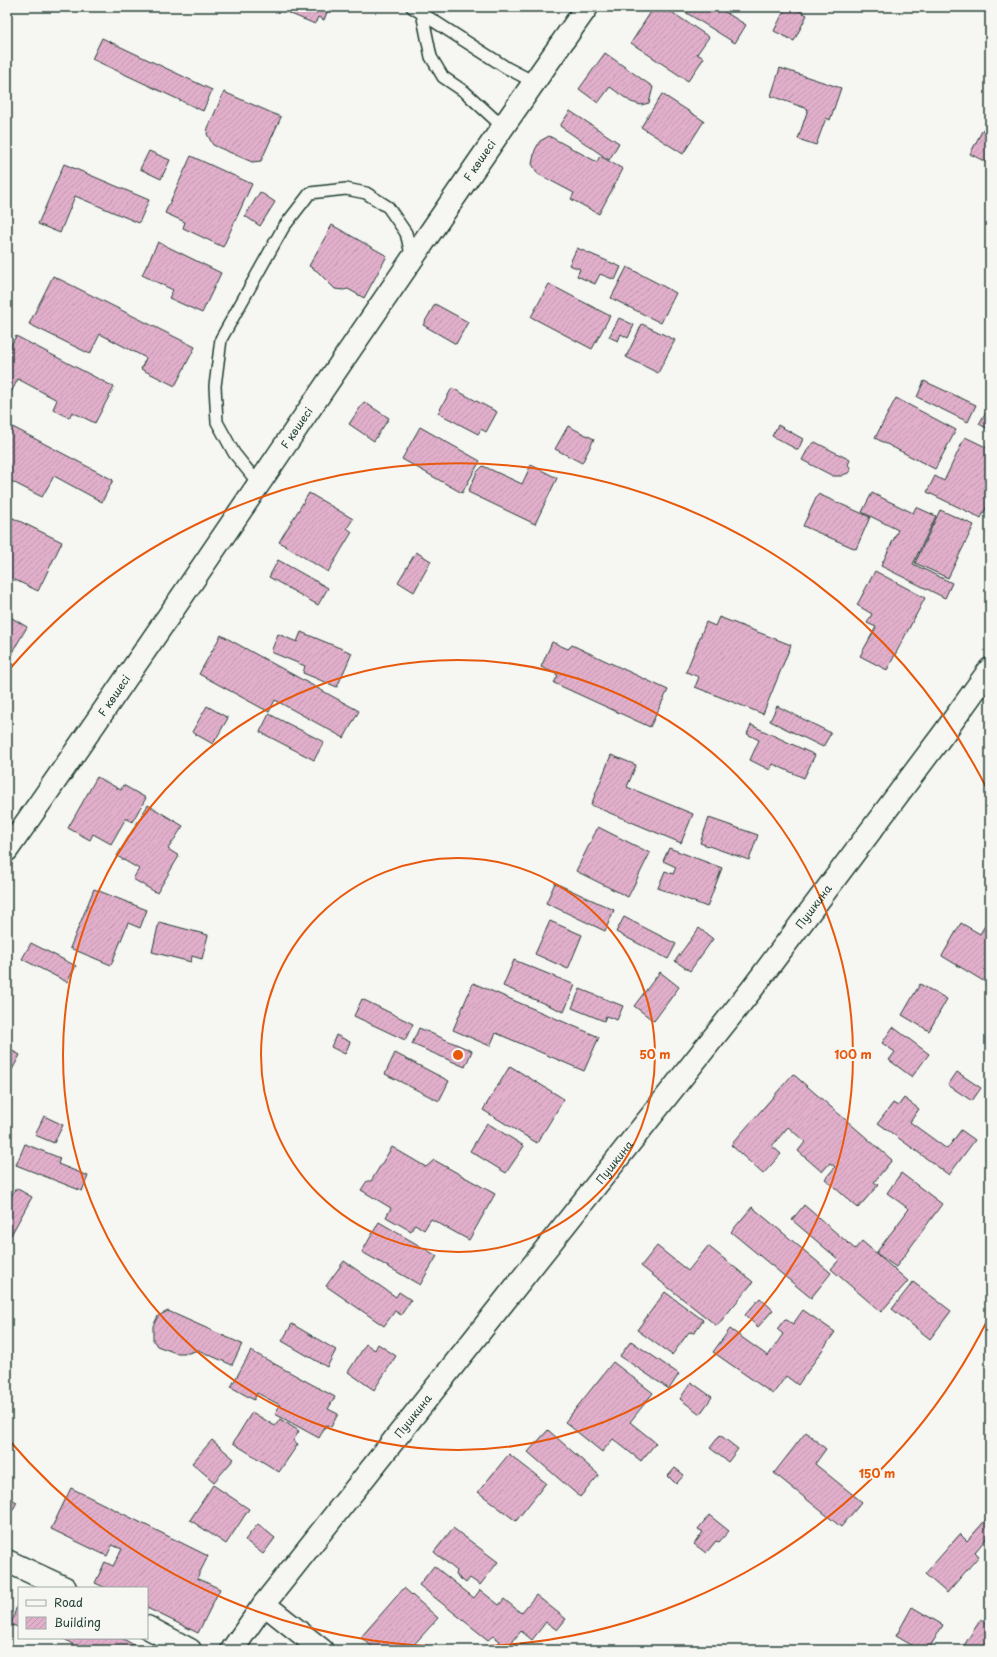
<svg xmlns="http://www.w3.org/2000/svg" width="997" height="1657" viewBox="0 0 997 1657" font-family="'Playpen Sans',sans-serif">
<defs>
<pattern id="building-hatch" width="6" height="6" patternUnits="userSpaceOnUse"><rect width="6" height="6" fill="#e2afcb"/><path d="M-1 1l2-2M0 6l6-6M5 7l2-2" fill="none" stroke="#c197af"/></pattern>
</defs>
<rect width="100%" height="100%" fill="#f6f6f2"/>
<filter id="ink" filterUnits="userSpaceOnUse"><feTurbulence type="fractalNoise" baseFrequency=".025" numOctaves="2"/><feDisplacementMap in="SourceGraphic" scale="8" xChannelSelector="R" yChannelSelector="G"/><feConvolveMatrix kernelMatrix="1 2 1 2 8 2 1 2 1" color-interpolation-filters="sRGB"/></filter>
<g filter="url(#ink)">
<!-- building -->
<g fill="url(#building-hatch)" stroke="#1f3d34">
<polygon points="274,7 329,7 324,20 318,17 315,24"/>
<polygon points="654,7 664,7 709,37 697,54 704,58 688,81 631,43"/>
<polygon points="677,7 717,7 746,25 735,43"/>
<polygon points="786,7 792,7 807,15 794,41 774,31"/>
<polygon points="102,38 212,90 203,111 92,59"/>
<polygon points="605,53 653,87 649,103 641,105 631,102 610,87 598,103 579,89"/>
<polygon points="780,68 841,88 830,120 826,118 816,145 798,139 808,109 771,96"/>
<polygon points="224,92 281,117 261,161 252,162 213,145 207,134 208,128"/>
<polygon points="662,94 704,121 683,154 641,127"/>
<polygon points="570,111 619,143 609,160 560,126"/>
<polygon points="983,129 990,133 990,164 970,154"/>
<polygon points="549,136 597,162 600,156 623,169 599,214 571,199 574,193 538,174 532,164 535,150 540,141"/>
<polygon points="149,151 170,160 161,179 140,169"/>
<polygon points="191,156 252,184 223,247 183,228 185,222 165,213"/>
<polygon points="64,164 149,200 139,223 75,196 60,233 38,224"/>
<polygon points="260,192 275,202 260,226 245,216"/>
<polygon points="332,225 387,256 364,298 348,289 343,290 335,289 317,271 309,266"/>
<polygon points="158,242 221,273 202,313 169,298 173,290 142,275"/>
<polygon points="577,248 621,267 615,280 600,274 595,284 577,276 580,269 569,265"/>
<polygon points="627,267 676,293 661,323 611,298"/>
<polygon points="53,276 195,347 175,386 141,369 146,358 100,334 90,354 29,324"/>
<polygon points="549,284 610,316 592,349 531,317"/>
<polygon points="435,304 468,322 456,344 423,325"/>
<polygon points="619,318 634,325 628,338 621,334 618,341 609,337"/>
<polygon points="642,324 675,340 658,373 626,357"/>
<polygon points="16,336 114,387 95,423 72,412 69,418 53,409 57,400 18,379 7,400 7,354"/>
<polygon points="924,381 976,405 968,422 917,397"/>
<polygon points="452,388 497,412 486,432 481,429 478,434 438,413"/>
<polygon points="896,398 956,430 935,469 875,438"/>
<polygon points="364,402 389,418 374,441 349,424"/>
<polygon points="987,410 990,411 990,430 979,424"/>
<polygon points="7,424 113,480 102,502 54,476 42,497 7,479"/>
<polygon points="778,425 803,439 798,450 772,436"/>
<polygon points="568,426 594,439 582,463 555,449"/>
<polygon points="420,427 480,461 462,493 402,459"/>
<polygon points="965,437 990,449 990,500 981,518 927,492 935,476 944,481"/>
<polygon points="815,442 850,460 848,465 850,467 850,472 841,476 833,476 802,460 809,447"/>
<polygon points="531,465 557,478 535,524 468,492 477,472 483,466 522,484"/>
<polygon points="309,493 353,519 347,528 352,532 328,572 279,542"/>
<polygon points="872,493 913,513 916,507 936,516 913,564 952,583 945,598 881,566 898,530 862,512"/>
<polygon points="818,494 870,517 856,549 803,526"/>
<polygon points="940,510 974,525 948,578 915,563"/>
<polygon points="7,515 62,542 38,591 7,576"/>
<polygon points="416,552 431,561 414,592 398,582"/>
<polygon points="278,560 328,588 318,605 269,577"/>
<polygon points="875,571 925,598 887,670 860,656 876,627 867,623 872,614 857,605"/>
<polygon points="7,615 27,627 7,661"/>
<polygon points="719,617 791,645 763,714 695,687 699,677 686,672 706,622 715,626"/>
<polygon points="301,632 352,653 337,687 303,673 305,666 271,652 278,634 297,642"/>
<polygon points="221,635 359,711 344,738 275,700 269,712 199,674"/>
<polygon points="552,642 568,649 572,645 668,690 650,727 554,683 558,675 541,667"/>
<polygon points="207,706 228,718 213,744 192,732"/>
<polygon points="777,706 831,733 823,747 770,721"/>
<polygon points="269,714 324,742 314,760 260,732"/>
<polygon points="751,725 815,755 804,778 773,764 770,770 750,760 759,740 747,734"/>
<polygon points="611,755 636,765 627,787 693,814 681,843 591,805"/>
<polygon points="97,777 121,790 123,785 146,798 132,822 126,818 111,844 93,834 90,840 68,828"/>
<polygon points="148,805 183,826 168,849 179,856 157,893 133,879 139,869 117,856"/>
<polygon points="709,818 758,835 749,860 700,843"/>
<polygon points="598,827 650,853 628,897 576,871"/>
<polygon points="669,848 722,868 707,907 658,888 665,871 673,874 676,867 663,861"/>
<polygon points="555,883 614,910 605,931 546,903"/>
<polygon points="94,889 147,910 140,928 128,923 111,965 70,948"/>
<polygon points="624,917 676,944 668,959 616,932"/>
<polygon points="990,917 990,985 942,956 961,923 980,934"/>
<polygon points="550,921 582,935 568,969 535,954"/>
<polygon points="159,922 208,935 202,959 192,956 191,962 152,952"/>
<polygon points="699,928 713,939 690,971 675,961"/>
<polygon points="31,943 76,966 67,982 22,959"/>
<polygon points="514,960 575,985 564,1012 503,986"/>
<polygon points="660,972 679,987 654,1021 634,1006"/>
<polygon points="473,983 599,1037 584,1071 496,1033 490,1046 453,1030"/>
<polygon points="920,984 947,999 929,1031 902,1015"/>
<polygon points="580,989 623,1006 617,1020 606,1016 604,1021 572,1008"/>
<polygon points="362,999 413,1024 405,1040 354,1016"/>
<polygon points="893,1027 929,1054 912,1077 889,1060 895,1052 882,1043"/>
<polygon points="419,1028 472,1051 465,1067 412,1044"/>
<polygon points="336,1035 350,1042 345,1054 331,1047"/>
<polygon points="7,1048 20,1055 7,1079"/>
<polygon points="395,1053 449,1081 439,1101 385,1074"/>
<polygon points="510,1066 564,1099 537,1143 483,1110"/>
<polygon points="957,1072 981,1088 972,1101 948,1085"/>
<polygon points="793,1074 892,1160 874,1182 878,1185 858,1208 825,1179 835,1167 830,1163 822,1172 798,1151 805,1142 788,1127 772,1146 781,1154 763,1174 731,1145"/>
<polygon points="904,1098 919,1109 910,1122 947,1149 961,1130 975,1140 949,1175 878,1123 893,1103 898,1106"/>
<polygon points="44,1116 63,1125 54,1143 35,1135"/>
<polygon points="487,1123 524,1146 506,1173 470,1151"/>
<polygon points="25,1144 60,1158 58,1164 88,1176 82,1191 16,1165"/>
<polygon points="392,1147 426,1167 434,1160 495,1194 469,1240 431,1219 424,1230 415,1224 411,1231 386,1217 391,1208 361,1190 367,1181 371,1181"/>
<polygon points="901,1173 942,1204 896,1267 876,1253 909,1209 887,1193"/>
<polygon points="16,1188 32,1197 11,1235 7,1232 7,1204"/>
<polygon points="804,1205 855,1249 862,1241 908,1281 881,1312 831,1269 839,1260 792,1220"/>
<polygon points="752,1207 831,1273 811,1298 731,1232"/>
<polygon points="379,1222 437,1256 420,1285 362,1252"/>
<polygon points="657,1246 688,1271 708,1246 753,1282 717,1326 641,1266"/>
<polygon points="344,1261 396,1297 399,1292 411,1300 401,1315 395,1311 384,1326 326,1286"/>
<polygon points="913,1282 951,1311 930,1339 892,1309"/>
<polygon points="665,1292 703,1320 694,1333 689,1332 672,1355 637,1330"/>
<polygon points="760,1298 773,1310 758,1327 745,1315"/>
<polygon points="803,1310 835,1332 798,1385 786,1376 773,1394 713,1352 730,1329 768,1356 783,1334 777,1329 785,1319 793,1324"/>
<polygon points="168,1311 242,1344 232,1365 198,1350 189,1353 176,1353 157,1346 153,1340 153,1326 158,1316"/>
<polygon points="292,1324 336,1350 327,1367 282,1341"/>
<polygon points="631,1341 679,1374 669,1389 620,1356"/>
<polygon points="366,1344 375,1350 378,1344 396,1356 374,1390 348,1372"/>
<polygon points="251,1351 335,1397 328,1409 338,1414 331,1427 326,1425 319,1438 275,1414 280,1405 257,1393 254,1400 231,1387"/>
<polygon points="613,1362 653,1393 630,1422 656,1443 641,1461 613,1439 602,1452 565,1422"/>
<polygon points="691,1382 712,1397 700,1414 680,1399"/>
<polygon points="252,1412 275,1426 280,1419 299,1431 293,1441 298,1444 279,1472 233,1443"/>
<polygon points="548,1430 599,1475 580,1497 528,1452"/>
<polygon points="806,1432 826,1449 815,1464 862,1502 841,1527 774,1473"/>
<polygon points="720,1435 738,1449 728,1462 710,1448"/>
<polygon points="212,1440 234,1459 214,1482 192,1463"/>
<polygon points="509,1454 546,1483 516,1521 478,1492"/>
<polygon points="675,1468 684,1475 676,1484 668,1476"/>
<polygon points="213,1485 249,1509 226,1544 190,1520"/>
<polygon points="71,1488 208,1556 197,1578 220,1589 198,1633 147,1608 147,1588 106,1588 95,1583 105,1562 113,1566 122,1549 112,1545 107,1556 51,1529"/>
<polygon points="7,1497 17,1502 7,1521"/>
<polygon points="709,1515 729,1531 719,1542 716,1541 706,1553 694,1544 703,1532 698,1529"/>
<polygon points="990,1515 990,1534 975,1552 979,1556 947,1593 925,1574 960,1534 967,1541"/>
<polygon points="258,1524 275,1538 263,1554 245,1540"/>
<polygon points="453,1528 498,1562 480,1585 470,1578 466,1583 456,1575 457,1571 434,1552"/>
<polygon points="434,1566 474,1598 480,1590 499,1605 504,1599 521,1613 536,1595 566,1619 557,1630 546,1622 532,1640 521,1631 513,1641 513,1647 517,1650 494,1650 500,1641 493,1636 488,1640 419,1585"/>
<polygon points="404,1588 438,1618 409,1650 376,1650 361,1637"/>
<polygon points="19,1599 19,1627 11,1625"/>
<polygon points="912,1607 943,1625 928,1650 920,1650 896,1636"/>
<polygon points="981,1619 990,1625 990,1650 961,1650"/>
<polygon points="63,1638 122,1638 142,1650 81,1650"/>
</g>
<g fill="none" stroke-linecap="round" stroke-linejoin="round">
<!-- service casing -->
<g stroke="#1f3d34" stroke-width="14">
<g id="service">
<polyline points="412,7 507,68 534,82"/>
<polyline points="422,13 431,57 443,77 465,92 503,127"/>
<polyline points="258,483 234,453 217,422 215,386 221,339 283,228 310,193 346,189 366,193 388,207 406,233 412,258"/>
</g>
</g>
<!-- minor casing -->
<g stroke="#1f3d34" stroke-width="25">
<g id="minor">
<path id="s1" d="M7,850C203,571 390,285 587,7"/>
<polyline points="7,1561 65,1588"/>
<polyline points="264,1604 322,1650"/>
<polyline points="147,1627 190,1650"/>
</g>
</g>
<!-- tertiary casing -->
<g stroke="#1f3d34" stroke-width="25">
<g id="tertiary">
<path id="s2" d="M232,1650L264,1604L752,989L944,733L990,669"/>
</g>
</g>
<!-- service -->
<use href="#service" stroke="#f6f6f2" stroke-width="11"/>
<!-- minor -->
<use href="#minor" stroke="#f6f6f2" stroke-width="22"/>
<!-- tertiary -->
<use href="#tertiary" stroke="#f6f6f2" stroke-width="22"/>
</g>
</g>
<!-- distance rings -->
<g fill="none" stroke="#e8590c" stroke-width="2">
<circle cx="458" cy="1055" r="197"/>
<circle cx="458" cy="1055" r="395"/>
<path d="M988 1319A592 592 0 0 1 8 1439M8 671A592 592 0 0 1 988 791"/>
</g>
<g text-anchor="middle" stroke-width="4" stroke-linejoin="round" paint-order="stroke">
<!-- street labels -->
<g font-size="11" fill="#1f3d34" stroke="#f6f6f2">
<text dy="4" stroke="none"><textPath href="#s1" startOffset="836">F көшесі</textPath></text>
<text dy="4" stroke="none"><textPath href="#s1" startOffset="512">F көшесі</textPath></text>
<text dy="4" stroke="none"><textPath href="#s1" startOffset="188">F көшесі</textPath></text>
<text dy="4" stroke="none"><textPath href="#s2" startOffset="944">Пушкина</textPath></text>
<text dy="4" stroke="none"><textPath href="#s2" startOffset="620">Пушкина</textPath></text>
<text dy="4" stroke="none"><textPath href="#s2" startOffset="296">Пушкина</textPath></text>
</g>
</g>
<circle cx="458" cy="1055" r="6" fill="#e8590c" stroke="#f6f6f2" stroke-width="2"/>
<g font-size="12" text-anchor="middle" font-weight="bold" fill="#e8590c" stroke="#f6f6f2" stroke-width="4" stroke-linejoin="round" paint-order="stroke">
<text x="655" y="1059">50 m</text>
<text x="853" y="1059">100 m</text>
<text x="877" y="1478">150 m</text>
</g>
<!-- margin -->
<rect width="997" height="1657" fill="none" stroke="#f6f6f2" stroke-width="24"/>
<rect x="12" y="12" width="973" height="1633" fill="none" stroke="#1f3d34" stroke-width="1.5" filter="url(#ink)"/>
<!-- legend -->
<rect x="18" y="1587" width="130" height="52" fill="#f6f6f2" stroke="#a0aca6"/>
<rect x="26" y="1600" width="20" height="6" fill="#f6f6f2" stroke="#a0aca6"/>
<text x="54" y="1607" font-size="12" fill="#1f3d34">Road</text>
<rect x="26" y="1617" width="20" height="12" fill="url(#building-hatch)" stroke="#a0aca6"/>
<text x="54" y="1627" font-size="12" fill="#1f3d34">Building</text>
</svg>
